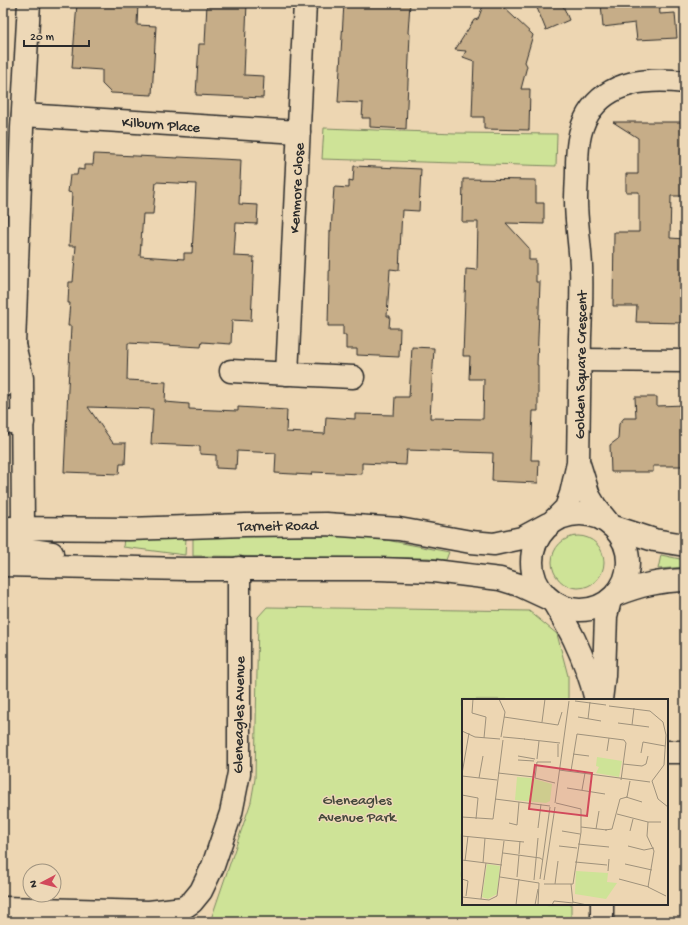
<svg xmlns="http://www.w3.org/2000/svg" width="688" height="925" viewBox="0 0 688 925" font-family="'Gochi Hand',sans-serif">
<rect width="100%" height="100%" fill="#edd6b2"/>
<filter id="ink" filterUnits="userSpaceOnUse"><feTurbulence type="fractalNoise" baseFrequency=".025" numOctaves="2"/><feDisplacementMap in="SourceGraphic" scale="8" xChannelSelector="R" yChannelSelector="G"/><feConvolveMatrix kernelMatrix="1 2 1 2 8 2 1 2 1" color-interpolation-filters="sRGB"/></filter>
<g filter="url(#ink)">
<!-- green -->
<g fill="#cee397" stroke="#7c8761">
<polygon points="324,128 455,133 557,134 556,166 322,159"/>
<polygon points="338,536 381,539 449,552 446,560 428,558 193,556 193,537"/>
<circle cx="578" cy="562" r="26"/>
<polygon points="124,538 186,538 185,555 123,547"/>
<polygon points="661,555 685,560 685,567 658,569"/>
<polygon points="267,607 529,611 557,634 568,676 568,700 463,700 463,904 571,904 571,922 210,922 251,802 255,779 258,617"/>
</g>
<!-- building -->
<g fill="#c6ad88" stroke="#2b2b2b" fill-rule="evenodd">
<polygon points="77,3 138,3 137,25 156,26 152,95 111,93 102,84 102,70 72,68"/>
<polygon points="207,3 247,3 244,75 264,76 263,98 196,95 199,44 205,44"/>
<polygon points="344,3 410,3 408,33 410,34 406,129 370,127 370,118 362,118 363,103 338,102"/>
<polygon points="484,3 499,3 533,35 525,62 527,66 521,89 530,89 529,130 484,129 484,117 472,117 474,61 463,57 466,51 455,50 474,20 478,19"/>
<polygon points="535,3 562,3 569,20 546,30"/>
<polygon points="601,3 659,3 660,14 675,13 677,38 637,40 635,23 603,27"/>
<polygon points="613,122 685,122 685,196 671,196 670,238 685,239 684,323 636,322 637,306 613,306 614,232 639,232 639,192 626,192 626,174 638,174 638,138"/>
<path d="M94,154L178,158V157L241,160L239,204L258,205L257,224L236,223L234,256L254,257L251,321L232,320L231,344L202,342L201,347L128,343L127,380L166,382L165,402L189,404V409L238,411V407L287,410L286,432L325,434L326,417L355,419V414L394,415L395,397H409L412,347L434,348L430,418L483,419L484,379H469L470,356H463L466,269L477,270L478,222H462L463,179L536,180V203H544V224L506,223L529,248V260H536V282H540L537,365H538V411H533L531,460H539L538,483L492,481L493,453L407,450L406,465L362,463V474L312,472L311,475L275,473L276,453L237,451L236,469L216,468V455L200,454V446L151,444L153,409L88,407L113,443H126L125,464H120L119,474L64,472L71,326H68L70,303H68L69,282H73L76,246H69L72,193L68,192L70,175H77L78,169L84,170V165H93ZM156,182L196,184L192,253H184V259L140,256L143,214H153Z"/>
<polygon points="354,166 421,169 419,211 402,210 399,270 390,269 387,316 390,316 389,328 400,328 399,357 357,355 357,349 346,349 346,335 343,335 343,326 328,326 330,231 331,231 334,187 349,188 349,180 353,181"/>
<polygon points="635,397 657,397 657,406 685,405 685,466 653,466 653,472 611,472 610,445 618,439 619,424 624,418 636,418"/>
</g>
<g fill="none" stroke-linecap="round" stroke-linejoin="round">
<!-- street casing -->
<g stroke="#2b2b2b" stroke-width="25">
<g id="street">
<polyline points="23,115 299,132"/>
<polyline points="14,345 22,378 23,528"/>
<polyline points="580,360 685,361"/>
<polyline points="231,371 353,377"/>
<polyline points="287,374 305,3"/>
<polyline points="3,386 7,362 14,345 22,128 29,3"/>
<polyline points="3,422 23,422"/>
<polyline points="579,464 589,496 595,506 607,521"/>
<path d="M553,521L566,508L571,494L578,463C579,420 579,378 580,336C581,313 582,289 581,266C580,244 576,222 576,200C576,190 577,180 577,170C577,150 578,131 588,114C609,80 649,78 685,82"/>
<path d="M554,603C561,615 568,627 574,639C583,658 591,679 596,700"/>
<polyline points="601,700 604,675 606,616 610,600"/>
<polyline points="667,752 685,752"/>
<polyline points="602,904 602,922"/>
<polyline points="3,908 149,912 183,908 192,902 201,891 213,866 231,813 239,773 239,568"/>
</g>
</g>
<!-- secondary casing -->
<g stroke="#2b2b2b" stroke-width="25">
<g id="secondary">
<circle cx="580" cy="562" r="48"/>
<polyline points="614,527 654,540 685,545"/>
<polyline points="3,528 129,529 245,525 326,524 399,529 471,542 494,544 522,538 548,524"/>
<polyline points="3,541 17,548 52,553"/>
<polyline points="3,565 186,569 379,569 434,571 500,579 519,585 547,598"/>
<path d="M615,595C640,585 659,581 685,580"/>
</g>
</g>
<!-- street -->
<use href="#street" stroke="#edd8b7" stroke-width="22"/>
<!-- secondary -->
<use href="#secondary" stroke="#edd8b7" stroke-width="22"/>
</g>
</g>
<g text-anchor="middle" stroke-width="3" stroke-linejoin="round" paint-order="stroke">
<!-- street labels -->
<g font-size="15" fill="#2b2b2b" stroke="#edd8b7">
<text transform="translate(161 124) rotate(4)" y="5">Kilburn Place</text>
<text transform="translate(296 188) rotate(-87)" y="5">Kenmore Close</text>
<text transform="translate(580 365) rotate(-89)" y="5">Golden Square Crescent</text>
<text transform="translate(278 525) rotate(-1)" y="5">Tarneit Road</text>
<text transform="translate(238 715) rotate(-89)" y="5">Gleneagles Avenue</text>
</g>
<!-- park labels -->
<g font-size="15" fill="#43473b" stroke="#edd8b7">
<text x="357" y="804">Gleneagles<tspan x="357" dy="17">Avenue Park</tspan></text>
</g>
</g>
<!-- overview -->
<g transform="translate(462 699)">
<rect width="206" height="206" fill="#edd6b2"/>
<path d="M135,58L160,62L157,78L134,74L137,68L134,67ZM55,78L69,79L90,85L88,102L84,104L53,101ZM25,165L38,167L35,195L26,200L20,198ZM114,172L146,174L145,183L155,184L144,200L113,195Z" fill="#cee397"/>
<path fill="none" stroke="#9f927c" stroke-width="1" d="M11,0L10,14L24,18L22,39M37,0L43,13L39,38M113,2L144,6M147,7L188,12L201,23L204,36L202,66L190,82M42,18L96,26L100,13M116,18L139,22M126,20L128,3M80,23L83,0M156,24L187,28M170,26L172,9M0,32L13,38L38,40M41,38L63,40M62,40L98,44M96,45V58M145,52L147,39M179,54L181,43L203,47M111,55L127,57M56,57L73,60M75,60L77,42M56,61L72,62M75,63L73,79L93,84M75,63H89M161,65L180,67L184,65L186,57M97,71L188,83M109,72L115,35L162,41L164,44L159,81M36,74L72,78M0,75L7,34M0,77L35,81M17,79L21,57M190,82L196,100L206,108M105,89L143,95M120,91L123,74M0,96L16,99L14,120M164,98L180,103M33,100L88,107M93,104L107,2M155,115L186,123L185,137L192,152L186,188L204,197M0,118L31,120L41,41M186,123H199M47,124L55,126L57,103M119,128L145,131M76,129L79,105M134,130L137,112M143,131L150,130L158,100L165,98L168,82M100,132L118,135M168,132L171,120M0,137L62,143M116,145L147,148M97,147L115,149M166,147L182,151L192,149M41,154L78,159L81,161M57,155L58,142M0,161L40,166M3,162L6,137M113,163L145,166M21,164L23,139M163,165L190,171M146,172L147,160M38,178L77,184M55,178L57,156M0,180L6,182L4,197M78,180L88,108M157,180L187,188M72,181L76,139M82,181L93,108M82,185H111L119,133V110L94,104M93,185L96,162M0,198L27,201L35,197L42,142M19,200L24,164M111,203L125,206M54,206L57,180M73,206L76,190M76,206L77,184M90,206L92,202L111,204L109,185"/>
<path fill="#d1495b" fill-opacity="0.15" stroke="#d1495b" stroke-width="2" d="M73,66L130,74L125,117L67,110Z"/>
<rect width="206" height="206" fill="none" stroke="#2b2b2b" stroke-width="2"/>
</g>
<!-- margin -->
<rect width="688" height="925" fill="none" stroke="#edd8b7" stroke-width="16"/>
<rect x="8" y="8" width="672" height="909" fill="none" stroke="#2b2b2b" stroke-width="1.5" filter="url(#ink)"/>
<!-- north arrow -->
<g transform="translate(42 883) rotate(263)"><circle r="19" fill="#edd8b7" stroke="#9f937f"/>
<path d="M0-3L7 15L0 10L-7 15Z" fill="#d1495b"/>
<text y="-6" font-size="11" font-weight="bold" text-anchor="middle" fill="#2b2b2b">N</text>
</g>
<!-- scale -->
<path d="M24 40v6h65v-6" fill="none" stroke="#2b2b2b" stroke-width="2"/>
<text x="30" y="40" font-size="12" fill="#2b2b2b" stroke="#edd8b7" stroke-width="3" paint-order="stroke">20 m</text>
</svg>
